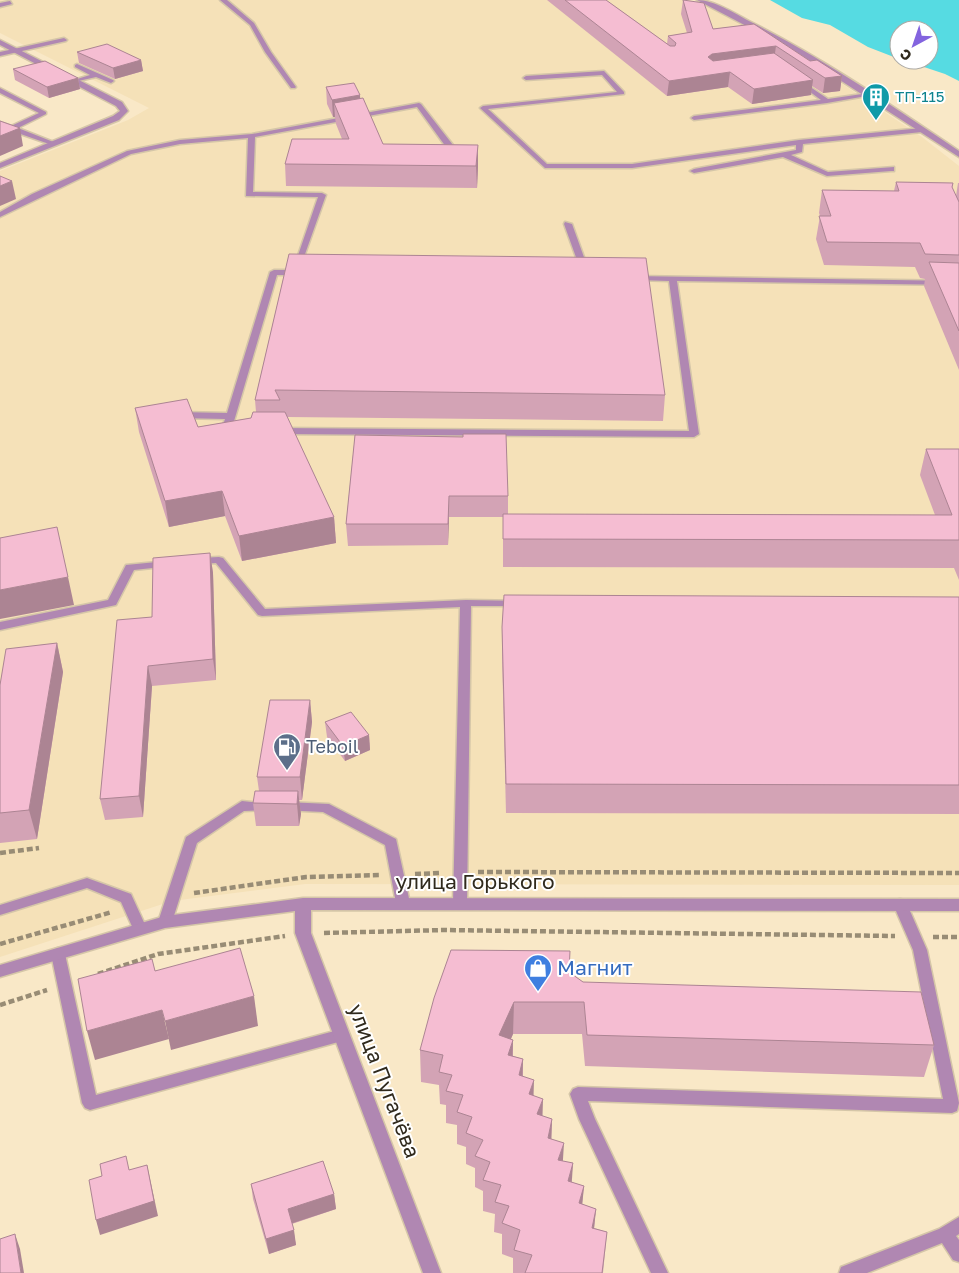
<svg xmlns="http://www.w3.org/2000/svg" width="959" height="1273" viewBox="0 0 959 1273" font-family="'Golos Text',sans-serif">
<rect width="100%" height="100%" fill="#f9e8c7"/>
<!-- built -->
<polygon fill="#f5e1b8" points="0,0 690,0 726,15 823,71 922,137 959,166 959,885 305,884 172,901 0,957 0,171 128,120 149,108 0,33"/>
<!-- water -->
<polygon fill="#56dbe2" points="770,0 959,0 959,81 945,74 903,60 929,60 929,30 899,30 899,59 868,47 830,25 802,18"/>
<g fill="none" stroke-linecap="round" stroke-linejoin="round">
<!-- lane casing -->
<g stroke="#d5c6a8" stroke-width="3">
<g id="lane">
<polygon points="220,0 227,0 254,23 271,52 296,87 295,88 291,88 265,52 250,25"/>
<polygon points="10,1 12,4 0,7 0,3"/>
<polygon points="64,38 67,40 66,41 0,56 0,52"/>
<polygon points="77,64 113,80 114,81 111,83 96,77 74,82 74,80 90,75 75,67 75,65"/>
<polygon points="604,71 624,92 624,94 488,109 547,164 632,164 799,140 922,128 925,130 922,132 803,144 802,152 791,155 828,172 894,167 894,171 891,171 827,176 783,157 694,173 690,171 694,169 796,150 796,145 632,168 545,168 480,108 483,106 617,92 602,75 526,80 523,78 526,76"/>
<polygon points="800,80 828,99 869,93 872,95 827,103 694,120 691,118 694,116 821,100 798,83 798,81"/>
<polygon points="0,88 46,112 46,114 18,128 56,143 56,145 52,145 12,131 0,136 0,131 6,129 0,126 0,122 11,126 39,113 0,93"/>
<polygon points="419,103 421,104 460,154 460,158 454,158 417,107 255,137 253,192 322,193 326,195 299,271 304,273 300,275 277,275 232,428 236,431 234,433 226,434 221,431 225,419 179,418 174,415 179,412 227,413 270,272 274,270 293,270 318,197 246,196 248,138 180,144 131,154 0,217 0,212 32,194 127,151 180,140 252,134"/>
<polygon points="565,222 572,224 589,271 588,273 581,271 564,224"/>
<polygon points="633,276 959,281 959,285 677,281 699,434 694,437 279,434 274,431 279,428 689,431 669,281 636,280 632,278"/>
<polygon points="219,557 223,558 265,609 466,600 523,601 524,603 523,605 519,606 471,606 467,903 465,907 460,908 455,907 453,903 460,607 262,616 258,615 216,563 198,564 193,561 198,558"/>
<polygon points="167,561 171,562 172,564 171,566 134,570 116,605 0,630 0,622 108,600 126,565"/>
<polygon points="242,801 272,804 274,807 272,810 244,811 197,843 172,922 170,926 165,927 160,926 158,922 186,837"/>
<polygon points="286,802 329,804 396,839 410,903 408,907 403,908 398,907 396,903 385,845 323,812 282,810 280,807 282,804"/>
<polygon points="87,878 131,894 147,929 145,933 140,934 135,933 121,902 87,888 0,915 0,905"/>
<polygon points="900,899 905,900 907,904 927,950 959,1103 957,1111 952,1113 588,1101 595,1119 668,1273 651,1273 579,1119 570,1094 573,1089 578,1087 943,1099 913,950 893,904 895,900"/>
<polygon points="58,948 63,950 65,954 96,1095 342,1029 347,1031 349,1035 347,1039 342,1041 90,1110 85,1108 82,1103 51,954 53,950"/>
<polygon points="959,1217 959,1234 956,1236 959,1240 959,1262 953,1260 942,1243 867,1273 839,1273 841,1267 939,1229"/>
</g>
</g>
<!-- street casing -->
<g stroke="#d5c6a8" stroke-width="3">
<g id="street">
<path d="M697,0C714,0 734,13 749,21C823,58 891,105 959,151V157L798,53Z"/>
<polygon points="0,40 122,102 128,111 119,120 0,168 0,163 113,116 120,111 116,106 0,45"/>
<polygon points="303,898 959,899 959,911 311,910 311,933 441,1273 423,1273 295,933 295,911 165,928 0,977 0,965 165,916"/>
</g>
</g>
<!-- path -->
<g stroke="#988c75" stroke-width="4.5" stroke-dasharray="6 3" stroke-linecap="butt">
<polyline points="0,853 39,848"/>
<polyline points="478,872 959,873"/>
<polyline points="415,874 441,873"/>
<polyline points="194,893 306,877 379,875"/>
<polyline points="324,933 444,930 895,936"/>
<polyline points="933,937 959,937"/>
<polyline points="0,944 112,912"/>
<polyline points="98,974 158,954 285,936"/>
<polyline points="0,1005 47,990"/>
</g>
<!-- lane -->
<use href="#lane" fill="#b087b2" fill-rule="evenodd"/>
<!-- street -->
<use href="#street" fill="#b087b2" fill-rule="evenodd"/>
</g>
<!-- wall -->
<g fill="#d3a3b5">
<polygon points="547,0 606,0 667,44 668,36 687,33 681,14 683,0 713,29 754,24 810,61 842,76 840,91 823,93 812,86 811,95 752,104 728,87 667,96"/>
<polygon points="77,52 141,60 143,71 115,79 79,63"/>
<polygon points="13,69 78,78 80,89 49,98 15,80"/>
<polygon points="326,87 360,95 360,99 383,144 478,145 478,167 477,188 286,186 285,164 342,139 336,124 335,117 333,117 327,104"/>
<polygon points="896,182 953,183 952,188 956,196 958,183 959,183 959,370 924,286 925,279 920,278 915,267 824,265 816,239 820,216 819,213 822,190 894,191"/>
<polygon points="289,254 665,395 663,421 287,417 334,517 336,543 242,561 225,516 169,527 139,432 135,408 198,427 251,418 256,412 255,400"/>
<polygon points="355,435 508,496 508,514 935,515 920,475 926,449 959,449 959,580 954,568 503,567 503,517 449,517 448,545 348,546 346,524"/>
<polygon points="210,553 213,573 216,680 152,686 143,817 105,820 100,799 152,617"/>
<polygon points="959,597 959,814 506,813 502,655 502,627"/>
<polygon points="57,643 63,672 37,839 0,843 0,685"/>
<polygon points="310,700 312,722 302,800 299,800 301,814 299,826 256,826 253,803 259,791 257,777"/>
<polygon points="325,722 369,735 370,750 345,761 327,737"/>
<polygon points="569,972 583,982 934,1045 924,1077 585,1066 582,1034 513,1034 511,1039 513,1040 513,1056 523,1059 523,1076 534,1096 542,1116 552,1119 551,1139 562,1161 573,1163 571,1182 584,1186 582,1204 596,1209 594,1228 607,1232 603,1273 513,1273 513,1258 502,1254 502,1234 494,1232 495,1214 483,1211 483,1191 475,1187 475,1168 466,1164 466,1147 457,1144 457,1125 446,1123 446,1105 440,1104 439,1085 421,1082 420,1050"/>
<polygon points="251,1184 334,1194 336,1209 292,1224 296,1245 269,1254 253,1199"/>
</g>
<!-- shaded-wall -->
<g fill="#ac8493">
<polygon points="776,46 774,60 711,68 708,57 712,54"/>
<polygon points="141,60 143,71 115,79 113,68"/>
<polygon points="730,72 728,87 667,96 669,81"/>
<polygon points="842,76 840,91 823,93 825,78"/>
<polygon points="78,78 80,89 49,98 47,87"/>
<polygon points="813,80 811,95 752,104 754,89"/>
<polygon points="360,95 361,112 334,103 335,117 333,117 332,100"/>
<polygon points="20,128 23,146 0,156 0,136"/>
<polygon points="478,145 478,167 477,188 476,166"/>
<polygon points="12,181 16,199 0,206 0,186"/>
<polygon points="222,491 225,516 169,527 165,501"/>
<polygon points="449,496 449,517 448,545 448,524"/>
<polygon points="334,517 336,543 242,561 239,536"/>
<polygon points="210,553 213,573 216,680 213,659"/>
<polygon points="68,577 74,605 0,619 0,590"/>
<polygon points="57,643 63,672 37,839 29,810"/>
<polygon points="148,666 152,686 143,817 139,796"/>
<polygon points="310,700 312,722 302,800 300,777"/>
<polygon points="369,735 370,750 345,761 343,746"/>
<polygon points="298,791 301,814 299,826 297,804"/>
<polygon points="254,996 258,1026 171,1050 165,1021"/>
<polygon points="514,1002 513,1034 499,1066 499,1035"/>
<polygon points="162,1010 169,1039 95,1060 87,1031"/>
<polygon points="513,1040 512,1072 508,1055"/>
<polygon points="523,1059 522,1091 519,1075"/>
<polygon points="534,1080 533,1112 529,1094"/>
<polygon points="543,1099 542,1131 537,1114"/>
<polygon points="552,1119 551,1151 548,1138"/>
<polygon points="564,1143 562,1175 558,1160"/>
<polygon points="573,1163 571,1194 568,1181"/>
<polygon points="147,1165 158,1216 100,1235 96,1220"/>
<polygon points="584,1186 581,1217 579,1203"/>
<polygon points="334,1194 336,1209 290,1224 288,1209"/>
<polygon points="596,1209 593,1239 592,1228"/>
<polygon points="294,1230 296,1245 269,1254 266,1239"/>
<polygon points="15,1234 20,1249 24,1273 21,1273"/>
</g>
<!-- building -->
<g fill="#f5bdd2" stroke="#ac8493">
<polygon points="565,0 606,0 670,46 675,46 676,43 668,36 692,32 683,0 704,3 713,29 754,24 810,61 817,60 842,76 825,78 776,46 712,54 708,57 713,61 774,53 813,80 754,89 730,72 669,81"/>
<polygon points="107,44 141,60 113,68 77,52"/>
<polygon points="45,61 78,78 47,87 13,69"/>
<polygon points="354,83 360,95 332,100 326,87"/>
<polygon points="363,98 383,144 478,145 476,166 285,164 292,139 349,139 334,103"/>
<polygon points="0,121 20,128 0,136"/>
<polygon points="0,176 12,181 0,186"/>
<polygon points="896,182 953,183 952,187 959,202 959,255 925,254 920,243 827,242 819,216 831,216 822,190 899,191"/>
<polygon points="289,254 646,258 665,395 275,390 280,400 255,400"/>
<polygon points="929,262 959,263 959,331"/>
<polygon points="187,399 198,427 251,418 253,412 285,412 334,517 239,536 222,491 165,501 135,408"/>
<polygon points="463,434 506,434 508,496 449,496 448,524 346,524 355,435 463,437"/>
<polygon points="926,449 959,449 959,540 503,539 503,514 952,515"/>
<polygon points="57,527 68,577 0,590 0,538"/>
<polygon points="210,553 213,659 148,666 139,796 100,799 117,620 152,617 153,558"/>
<polygon points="504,595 959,597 959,785 506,784 502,627"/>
<polygon points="57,643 29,810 0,813 0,685 6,649"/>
<polygon points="270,700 310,700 300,777 257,777"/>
<polygon points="351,712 369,735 343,746 325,722"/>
<polygon points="255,791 298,791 297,804 253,803"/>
<polygon points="240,948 254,996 165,1021 162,1010 87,1031 78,979 152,959 155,971"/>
<polygon points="451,950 570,951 569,972 583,982 921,992 934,1045 587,1035 584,1002 514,1002 499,1035 513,1040 508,1055 523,1059 519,1075 534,1080 529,1094 543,1099 537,1114 552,1119 548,1138 564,1143 558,1160 573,1163 568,1181 584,1186 579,1203 596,1209 592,1228 607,1232 602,1273 525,1273 532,1255 514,1250 520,1230 502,1223 509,1206 495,1202 501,1185 483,1180 490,1162 475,1156 483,1140 466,1133 472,1117 457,1112 463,1095 446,1091 452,1075 439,1072 443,1055 420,1050 434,998"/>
<polygon points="126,1156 129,1170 147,1165 154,1201 96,1220 89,1180 102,1176 100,1164"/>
<polygon points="323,1161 334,1194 288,1209 294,1230 266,1239 251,1184"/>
<polygon points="15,1234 21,1273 0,1273 0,1239"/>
</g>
<!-- icons -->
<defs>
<g id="building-pin" transform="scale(1.4375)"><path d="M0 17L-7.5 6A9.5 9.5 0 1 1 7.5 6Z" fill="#0f9aa8" stroke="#fff"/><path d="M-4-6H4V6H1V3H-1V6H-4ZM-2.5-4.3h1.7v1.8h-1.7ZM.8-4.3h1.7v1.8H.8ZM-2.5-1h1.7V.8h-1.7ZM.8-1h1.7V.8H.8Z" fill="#fff"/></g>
<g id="fuel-pin" transform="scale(1.4375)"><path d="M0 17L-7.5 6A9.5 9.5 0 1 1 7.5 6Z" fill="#5c6f8a" stroke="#fff"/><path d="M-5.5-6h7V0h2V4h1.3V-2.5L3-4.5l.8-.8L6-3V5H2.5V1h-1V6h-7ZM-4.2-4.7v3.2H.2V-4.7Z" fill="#fff"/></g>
<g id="shop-pin" transform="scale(1.4375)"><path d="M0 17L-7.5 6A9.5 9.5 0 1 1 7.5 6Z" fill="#3f7fe0" stroke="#fff"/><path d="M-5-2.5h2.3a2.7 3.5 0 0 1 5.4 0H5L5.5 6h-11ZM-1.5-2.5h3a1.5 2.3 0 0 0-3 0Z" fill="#fff"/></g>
</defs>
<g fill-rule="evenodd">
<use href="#building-pin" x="876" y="97"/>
<use href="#fuel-pin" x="287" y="747"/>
<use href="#shop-pin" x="538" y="968"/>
</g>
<g text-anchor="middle" stroke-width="4" stroke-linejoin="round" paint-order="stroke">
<!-- far-culture labels -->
<g font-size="15" fill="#0d838f" stroke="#fff" text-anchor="start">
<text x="895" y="102">ТП-115</text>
</g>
<!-- service labels -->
<g font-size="18" fill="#4e5e75" stroke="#fff" text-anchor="start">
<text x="306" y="753">Teboil</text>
</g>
<!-- near-street labels -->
<g font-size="21" fill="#302a1d" stroke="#fff">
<text x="475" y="889">улица Горького</text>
<text transform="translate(384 1081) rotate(69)" y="7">улица Пугачёва</text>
</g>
<!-- near-shop labels -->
<g font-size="21" fill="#366cbe" stroke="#fff" text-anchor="start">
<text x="557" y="975">Магнит</text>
</g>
</g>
<!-- north arrow -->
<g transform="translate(914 45) rotate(220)"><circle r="24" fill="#ffffff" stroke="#acaaa5"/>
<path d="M0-4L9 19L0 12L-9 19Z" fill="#8364df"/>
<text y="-8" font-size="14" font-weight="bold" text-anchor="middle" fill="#302a1d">С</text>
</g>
</svg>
